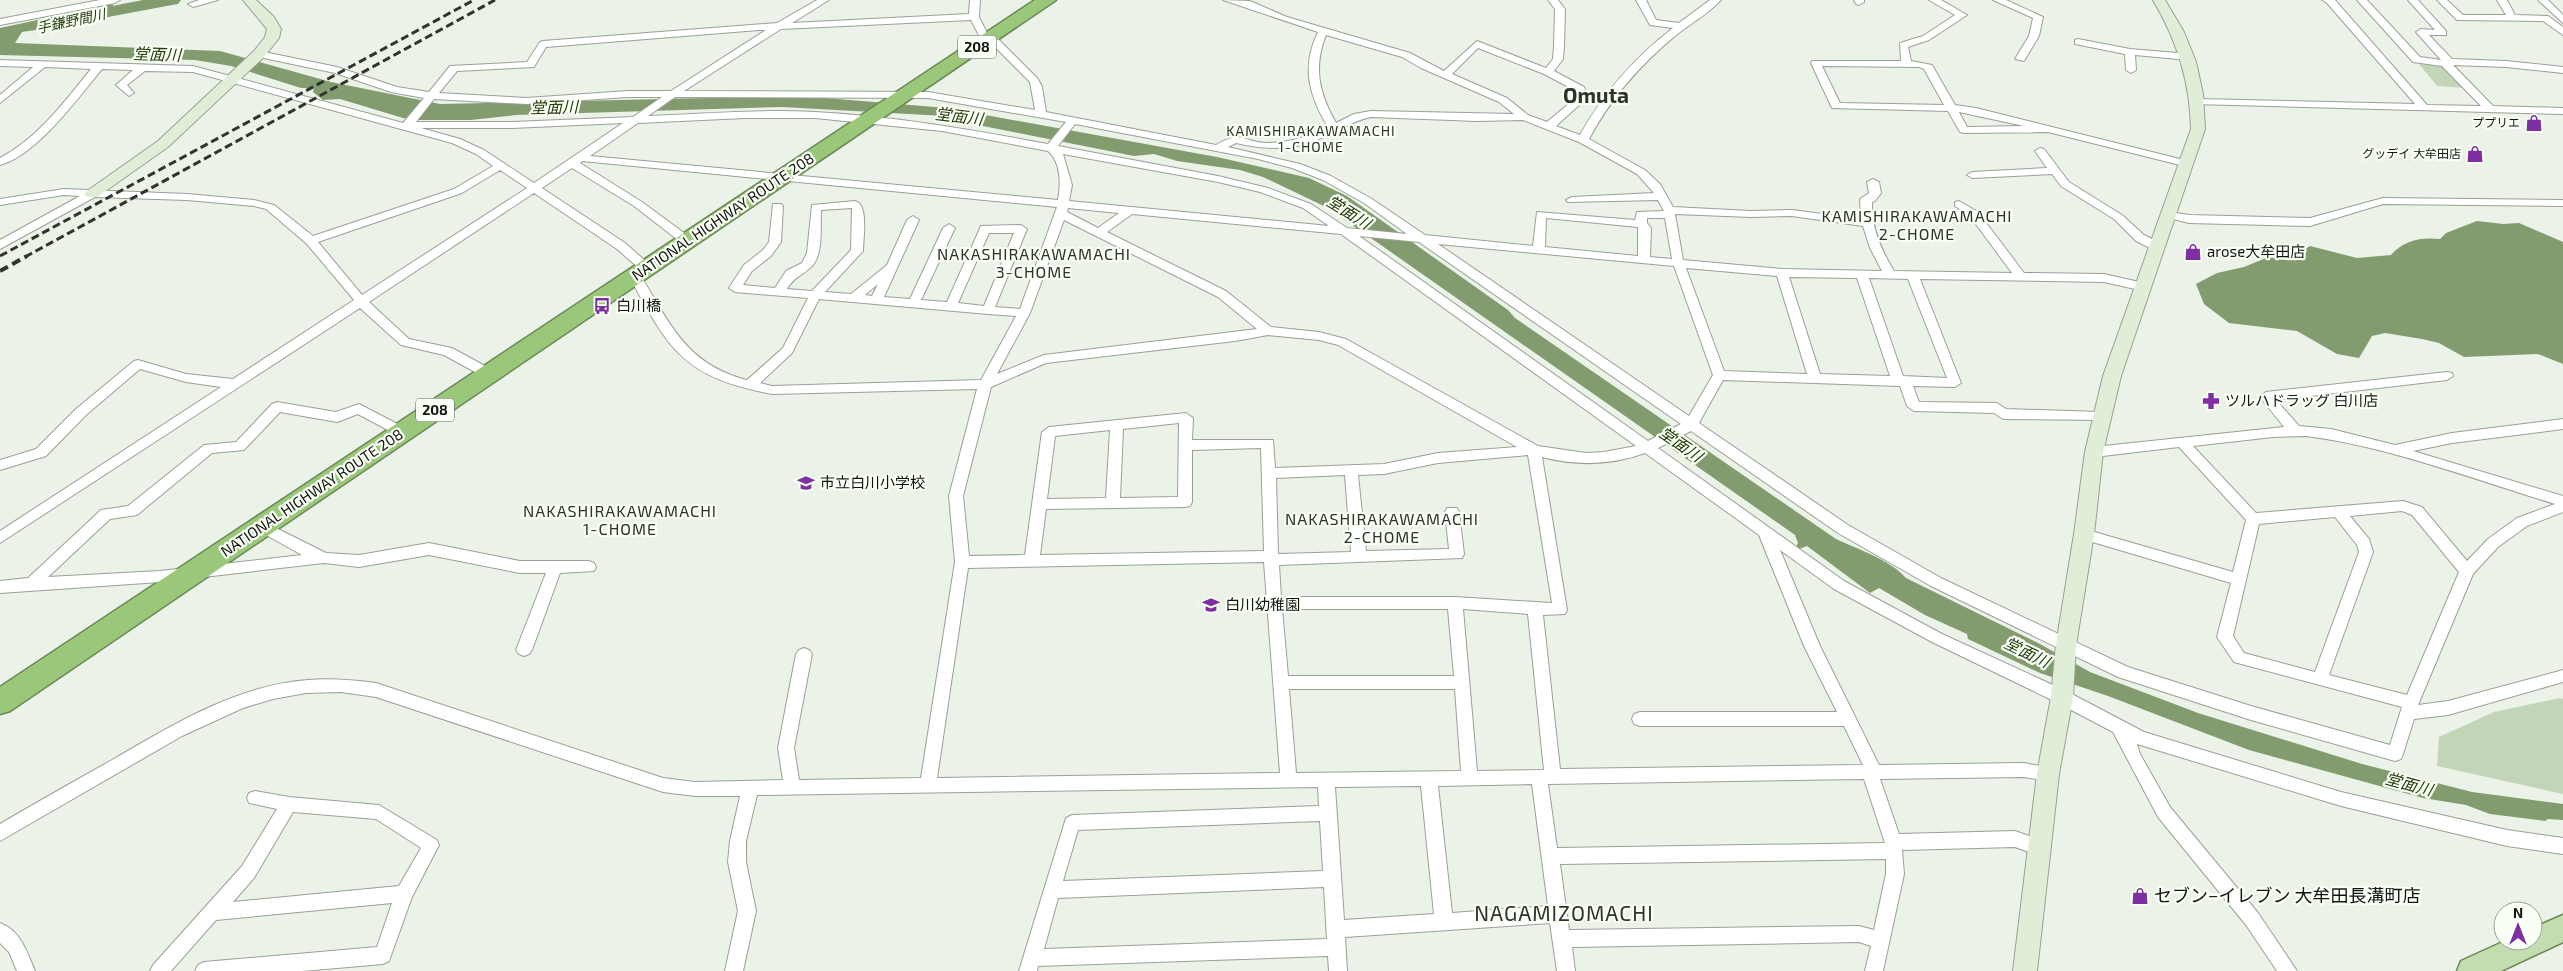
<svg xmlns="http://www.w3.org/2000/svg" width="2563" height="971" viewBox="0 0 2563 971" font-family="'Exo 2','Noto Sans JP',sans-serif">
<rect width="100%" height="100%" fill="#ebf2e7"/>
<!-- green -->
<g fill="#c3d5b7">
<polygon points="2419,64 2446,67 2465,88 2437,86"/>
<polygon points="2560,698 2563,699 2563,794 2437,766 2439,737 2494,712"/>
</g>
<!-- water -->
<g fill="#829c6f">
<path d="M113,4L112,15L90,22L22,32L15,43L220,51L331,82L440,104L801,96L947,108L1217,157L1309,178L1347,196L1508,310L1515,318L1836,539C1859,550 1889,559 1906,578L2040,644L2090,672L2198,713L2362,764L2472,792L2563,804V820L2548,819L2545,821L2490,814L2466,805L2423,798L2249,750L2108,696L2040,673L1968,639L1967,634L1925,615L1879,588L1870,593L1807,546L1799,549L1796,547L1798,543L1795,535L1328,208L1263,177L1240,170L1177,161L1154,154L1134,156L963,122L945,116L782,107L516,115L471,120H418L403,118L340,99L323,100L313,92L314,88H301L231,66L195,60L0,55V28Z"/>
<path d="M2477,221L2503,224L2519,223L2563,242V364L2538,354L2464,357L2439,343L2422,339L2385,333L2372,336L2359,358L2337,354L2297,331L2229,323L2204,304L2196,284L2217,273L2244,267L2268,257L2287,260L2310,246L2357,258L2391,255C2404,240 2421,237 2440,239L2446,233Z"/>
</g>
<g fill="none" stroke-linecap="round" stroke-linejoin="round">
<!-- river -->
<polygon fill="#829c6f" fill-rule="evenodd" points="143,0 181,0 178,4 172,5 76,23 70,22 67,18 70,14 76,13"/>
<!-- street casing -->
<g stroke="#9aa096" stroke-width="2">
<g id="street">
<polygon points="100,0 120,0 115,3 0,25 0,19"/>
<polygon points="199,0 218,0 193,7 188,4"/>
<path d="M817,0H829L792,23L969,14L970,0H980L979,17L988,35H994L1038,79L1042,87L1046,112L1216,145C1244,129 1242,143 1268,143C1289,143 1310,136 1328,127C1309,96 1301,67 1318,32L1223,0L1250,1L1287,17L1410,53L1444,71L1477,41L1546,68L1553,59L1554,47L1555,9L1548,0H1558L1565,9L1564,47L1563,59L1554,71L1584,87L1588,97L1556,126L1580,135C1604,92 1634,58 1673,28L1650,25L1636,0H1646L1656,20L1679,23L1710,0H1721C1708,14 1690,24 1675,36C1639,66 1611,98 1589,139L1645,170L1660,184L1673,207L1751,211L1792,210L1861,219L1860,199L1869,193L1867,182L1873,179L1879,182L1881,193L1875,201L1872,202C1871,227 1881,250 1894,271L2012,273L1970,216L1955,206V202L1959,201L1978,212L2024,273L2104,274L2148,284L2150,287L2144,291L2104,282L1920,279L1961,383L1955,387L1913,386L1919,402L1997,403L2006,409L2101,412L2108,417L2106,420L2003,419L1994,413L1914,411L1907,406L1900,386L1723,380L1699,423L1848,525L1941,578L2128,667L2251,706L2390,745L2402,707L2234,662L2217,637L2231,583L2079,538L2077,534L2079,530L2084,529L2233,572L2246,520L2179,447L2094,457L2087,452L2094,447L2284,427L2260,397L2266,392L2447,372L2452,373L2453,376L2447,380L2276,400L2299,426L2331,429L2395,445L2452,433L2563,419V429L2452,443L2413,451L2563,496V512L2527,526L2498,547L2473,574L2418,705L2448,701L2563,670V682L2448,715L2414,719L2403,754L2401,759L2395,761L2251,720L2118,677L1931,586L1838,533L1691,431L1658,448L1844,581L1942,634L2068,692L2144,732L2341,792L2507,830L2563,838V854L2507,846L2341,806L2137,744L2140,754L2170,807L2258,913L2297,971H2277L2246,925L2158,817L2113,732L2056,702L1932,642L1834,589L1780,550L1820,646L1879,765L2024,763L2054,769L2056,774L2054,779L2048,781L2024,777L1880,779L1899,834L2015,831L2046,842L2048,848L2046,854L2040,856L2015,847L1902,850L1904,874L1883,971H1865L1871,946L1859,942L1572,947L1575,971H1557L1550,923L1345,937L1347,971H1329L1328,956L1038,966L1037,971H1019L1066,818L1072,815L1319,806L1318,787L757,795L746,841V862L756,911L743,971H725L738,911L728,862L730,841L740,796H695L663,792L376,697L341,692L306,693L273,699L243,708L182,736L0,841V824C37,802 75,781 112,760C172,725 237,685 308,680C331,678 353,680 376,683L663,778L695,782L783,780L778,748L796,654L799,650L804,648L809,650L812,654L794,748L799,780L921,778L955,562L949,496L977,389L772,394C684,377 670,352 629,276L631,273H639C670,323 685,364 747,380L783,348L808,298L735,292L729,288L744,265L763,250L769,242L773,204H781L783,206L781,242L771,256L752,271L743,285L775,288L786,271L802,263L807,253L812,205L855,201C869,204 863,239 863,251L825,292L851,294L887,265L907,220L913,216L919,220L884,297L910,299L943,228L949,224L955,228L921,300L947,302L981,226L1021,225L1027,229L995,307L1020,309L1057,207L582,161L580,163L642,202L691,238V244H683L634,206L572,168L542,188L625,243L650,265L652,268L650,271H642L617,249L534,193L369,302L409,339L452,348L494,371L495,374L494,377H484L444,355L401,345L360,308L0,543V531L221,387L186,382L140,369L86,415L46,456L0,470V460L36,449L76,409L134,361L138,360L186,374L233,379L354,300L307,244L266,209L254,206L187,200L95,197L0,249V240L80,196L64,195L0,205V199L64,189L187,194L254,200L274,205L313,236L454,189L493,166L476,154L452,143L193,72L145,71L127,85L134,93L129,96L116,85L133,70L102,69C79,97 36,156 0,165V158C38,138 65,101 91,69L45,67L0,103V95L33,67L0,66V60L193,66L403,123L424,98L391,92L335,73L259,57L254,54L259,51L337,67L397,87L429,92L450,66L527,62L540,42L543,41L777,23ZM971,20L983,43L990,42L1030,82L1035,110L928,92L684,91L781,29ZM759,30H766L671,91H628L526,98L439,93L457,71L534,67L546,47ZM1326,35L1402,57L1421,68L1499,102L1514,114L1371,111L1354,114L1336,123C1319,93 1313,68 1326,35ZM1478,48L1544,74L1576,91L1578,96L1547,122L1528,115L1507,98L1452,74ZM628,97H662L633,117L512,122H416L434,99L526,104ZM675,97L928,98L1066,122L1048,144C971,130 894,116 815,112C760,109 703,114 648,116ZM1371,117L1477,121L1523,120L1579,142L1637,174L1654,193L1572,197L1566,200L1568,202L1658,200L1664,211L1637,212L1635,220L1537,212L1533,246L1425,235L1372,199L1331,176L1300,164L1228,147L1236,143C1268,150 1293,151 1324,137C1340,131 1354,120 1371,117ZM745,118H815L942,131L1048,151C1061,162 1061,184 1058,200L590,156L638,123ZM623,123L534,183L484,150L460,139L421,128H512ZM1075,124L1258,159L1292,168L1323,180L1364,203L1407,234L1347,228L1311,204L1268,188L1218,176L1058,146ZM1063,154L1218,182L1260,192L1303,208L1329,226L1069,201L1072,185ZM500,170L527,188L362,295L318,242L462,193ZM852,208L851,250L812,291L787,289C795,276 800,277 810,268C824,257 820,226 821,210ZM1068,208L1119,213L1098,228L1067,212ZM1132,214L1341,234L1636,446L1604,452L1586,453L1538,446L1346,339L1319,332L1271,327L1226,291L1107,232ZM1675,214L1751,217L1792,216L1863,226L1870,248L1882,271L1782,269L1683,260ZM1546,218L1638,227V256L1545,247ZM1647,218H1665L1672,259L1650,257L1651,228L1647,223ZM1064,220L1218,297L1257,329L1044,355L997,374L1030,313ZM989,233H1014L984,306L958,303ZM1359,236L1419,242L1681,424L1648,441ZM1438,244L1674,266L1713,375L1689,416ZM1686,268L1777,276L1807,374L1724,371ZM1789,277L1857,278L1890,376L1820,374ZM1869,278L1908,279L1947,378L1903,376ZM878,284L872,296L865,295ZM819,299L988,314L1016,316L981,380L772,386L760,383L792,353ZM1268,335L1319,340L1338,345L1517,447L1438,453L1384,464L1275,468L1273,440H1192L1193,418L1186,413L1049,427L1042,432L1025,555L969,556L963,496L991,387L1046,363L1235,341ZM1179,423L1178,497L1120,498L1123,429ZM1110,430L1106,498L1047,499L1055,436ZM2306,436C2387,446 2476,480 2555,504L2517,518L2488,539L2467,561L2422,507L2403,501L2256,513L2193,446L2273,437ZM1261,448L1264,551L1040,555L1046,509L1185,507L1190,506L1192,502V450ZM1645,453L1759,535L1804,646L1837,712H1640L1634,714L1632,719L1634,724L1640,726H1844L1863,765L1560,769L1543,615L1565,614L1567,610L1542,457C1576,466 1612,465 1645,453ZM1528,455L1552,603L1455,597H1281L1279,565L1462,558L1464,554L1459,512L1457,508H1447L1445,512L1449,549L1366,551L1358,475L1384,474L1438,463ZM1345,475L1351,552L1278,554L1276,478ZM2402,511L2412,515L2459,572L2407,695L2329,675L2373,552L2369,539L2350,516ZM2335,517L2357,545L2359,552L2315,672L2244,653L2233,636L2259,524ZM1264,562L1280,773L937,778L968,568ZM1282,609H1448L1454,676H1288ZM1463,609L1528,614L1544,770L1477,771ZM1289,689H1455L1461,771L1296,773ZM1864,779L1885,843L1557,848L1548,784ZM1532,784L1548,906L1452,913L1438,786ZM1421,786L1434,914L1344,920L1335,787ZM1320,821L1323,871L1063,881L1078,830ZM1886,859V874L1874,930L1859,926L1569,930L1560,864ZM1324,887L1327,939L1044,949L1058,898Z"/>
<polygon points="1854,0 1864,0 1864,2 1859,5 1856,4"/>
<path d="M1929,0H1941L1967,15L1929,40L1908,47L1911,61L1932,65L1955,105L1976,108L2192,162L2193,164L2188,167L2048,132L1964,133L1960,132L1948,111L1832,108L1811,63L1812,61H1901L1900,43L1923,36L1955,15ZM1822,66L1919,67L1924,69L1944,105L1840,103ZM1959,112L2024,126L1967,127Z"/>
<polygon points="1993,0 2006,0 2043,17 2039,36 2024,61 2015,59 2029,36 2033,18"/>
<polygon points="2322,0 2335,0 2427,105 2481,106 2442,66 2413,62 2357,0 2367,0 2420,57 2441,60 2416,32 2421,29 2435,30 2408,0 2418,0 2446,31 2446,35 2429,35 2452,59 2506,61 2563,67 2563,73 2506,67 2453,65 2493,106 2563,108 2563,114 2194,104 2194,100 2198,99 2415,104 2327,3"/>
<polygon points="2437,0 2447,0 2463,15 2506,15 2497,0 2507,0 2515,15 2548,16 2563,27 2563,35 2543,21 2457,20"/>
<polygon points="2538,0 2548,0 2563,15 2563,23"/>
<polygon points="2078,39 2130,49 2189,54 2194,57 2189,60 2135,55 2136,70 2131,73 2126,70 2125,54 2075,44 2075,40"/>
<polygon points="2040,148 2044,149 2069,182 2122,215 2144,235 2162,244 2162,250 2154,250 2136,241 2114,219 2061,186 2052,174 1972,178 1967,175 1972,172 2047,168 2035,151"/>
<polygon points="2383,198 2563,200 2563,206 2383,204 2310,226 2189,223 2165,217 2163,215 2169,212 2189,215 2310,218"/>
<polygon points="277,402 336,412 359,404 407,429 409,432 402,437 397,435 358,414 337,422 280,412 244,450 212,453 137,515 110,519 48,577 160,571 302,555 257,530 255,526 257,522 262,521 326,553 359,555 429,543 520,561 589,561 594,563 596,567 594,571 560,573 532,650 529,654 524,656 519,654 516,650 546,573 520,573 429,555 359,567 324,563 160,582 0,593 0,581 28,578 101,510 128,506 204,445 236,442 272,404"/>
<path d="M255,791L289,797L379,805L437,840L439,845L412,897L389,961L383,964L302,971H195L198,965L204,962L377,947L392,903L216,920L171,971H150L153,965L242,866L277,809L249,803L247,798L249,793ZM293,812L376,819L421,848L399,886L233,902L254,878Z"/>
<path d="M0,923C21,931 27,952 35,971H17L9,952L0,943Z"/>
</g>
</g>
<!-- secondary casing -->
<g stroke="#9aa096" stroke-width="2">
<g id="secondary">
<polygon points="243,0 256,0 274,17 281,29 279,38 264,57 168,147 97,197 87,197 84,194 87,191 158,141 254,51 265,37 267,29"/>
<path d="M2153,0H2165L2184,32L2196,62L2203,94L2205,129L2121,376L2103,452L2094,534L2076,645L2073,697L2059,774L2037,971H2013L2037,774L2051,697L2056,645L2074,534L2085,452L2103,376L2191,129C2190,81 2177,41 2153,0Z"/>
</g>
</g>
<!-- primary casing -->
<g stroke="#6b8856" stroke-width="3">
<polygon id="primary" points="2563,915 2563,942 2501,971 2457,971 2461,961 2505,941 2533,941 2533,928"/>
</g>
<!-- highway casing -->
<g stroke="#6b8856" stroke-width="3">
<polygon id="highway" points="1035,0 1056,0 10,711 0,714 0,687"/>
</g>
<!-- street -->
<use href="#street" fill="#fff" fill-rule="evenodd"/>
<!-- secondary -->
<use href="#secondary" fill="#e1eed7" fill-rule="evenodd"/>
<!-- primary -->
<use href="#primary" fill="#c3ddb0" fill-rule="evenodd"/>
<!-- highway -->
<use href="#highway" fill="#9bc77b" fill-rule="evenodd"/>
<!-- rail-far1 -->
<g stroke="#30332e" stroke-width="3" stroke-dasharray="8 4" stroke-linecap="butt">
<polyline points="0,256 474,0"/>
<polyline points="25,257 495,0"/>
</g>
<!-- rail -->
<polyline stroke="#30332e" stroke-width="4" stroke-dasharray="9 5" stroke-linecap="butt" points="0,271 27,256"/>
</g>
<!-- icons -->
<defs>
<g id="shop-bare" transform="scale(1.35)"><path d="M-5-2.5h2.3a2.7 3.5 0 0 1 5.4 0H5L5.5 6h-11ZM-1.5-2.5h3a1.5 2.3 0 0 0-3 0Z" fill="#7e30a2" stroke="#fafff6" stroke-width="2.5" paint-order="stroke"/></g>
<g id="bus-bare" transform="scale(1.35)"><path d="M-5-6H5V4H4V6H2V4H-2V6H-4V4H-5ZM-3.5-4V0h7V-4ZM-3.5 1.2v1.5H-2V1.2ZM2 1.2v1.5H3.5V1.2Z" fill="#7e30a2" stroke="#fafff6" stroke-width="2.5" paint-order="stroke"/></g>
<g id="pharmacy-bare" transform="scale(1.35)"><path d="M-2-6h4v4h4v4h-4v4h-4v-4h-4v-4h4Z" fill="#7e30a2" stroke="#fafff6" stroke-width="2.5" paint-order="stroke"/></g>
<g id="school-bare" transform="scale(1.35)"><path d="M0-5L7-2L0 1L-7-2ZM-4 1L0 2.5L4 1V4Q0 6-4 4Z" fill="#7e30a2" stroke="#fafff6" stroke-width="2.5" paint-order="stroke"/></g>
</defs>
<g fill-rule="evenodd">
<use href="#shop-bare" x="2534" y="123"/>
<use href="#shop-bare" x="2475" y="154"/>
<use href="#shop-bare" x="2193" y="252"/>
<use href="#bus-bare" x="602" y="306"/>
<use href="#pharmacy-bare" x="2211" y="401"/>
<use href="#school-bare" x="806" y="483"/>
<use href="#school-bare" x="1211" y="605"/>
<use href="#shop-bare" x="2140" y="896"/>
</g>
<g text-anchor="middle" stroke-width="4.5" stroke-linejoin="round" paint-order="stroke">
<!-- far-poi labels -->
<g font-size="12" fill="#121410" stroke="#fafff6" text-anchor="end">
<text x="2520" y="127">ププリエ</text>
<text x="2461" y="158">グッデイ 大牟田店</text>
</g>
<!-- far-water labels -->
<g font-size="14" font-style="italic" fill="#233c0a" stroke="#fafff6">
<text transform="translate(71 21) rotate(-12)" y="5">手鎌野間川</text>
</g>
<!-- shield labels -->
<g fill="#fafff6" stroke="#585a55" stroke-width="1">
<rect x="958" y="35.5" width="38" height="23" rx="4"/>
<rect x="416" y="398.5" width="38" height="23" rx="4"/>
</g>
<g font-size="14" font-weight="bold" fill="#121410">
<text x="977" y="52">208</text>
<text x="435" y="415">208</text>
</g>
<!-- far-neighbourhood labels -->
<g font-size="14" letter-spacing="1" fill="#2e332b" stroke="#fafff6">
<text x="1311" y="136">KAMISHIRAKAWAMACHI<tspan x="1311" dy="16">1-CHOME</tspan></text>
</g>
<!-- street labels -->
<g font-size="15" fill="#121410" stroke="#fafff6">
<text transform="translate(723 217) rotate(-34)" y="5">NATIONAL HIGHWAY ROUTE 208</text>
<text transform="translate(312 493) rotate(-34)" y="5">NATIONAL HIGHWAY ROUTE 208</text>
</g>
<!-- poi labels -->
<g font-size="15" fill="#121410" stroke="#fafff6" text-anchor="start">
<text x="2207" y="257">arose大牟田店</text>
<text x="616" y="311">白川橋</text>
<text x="2225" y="406">ツルハドラッグ 白川店</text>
<text x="820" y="488">市立白川小学校</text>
<text x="1225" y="610">白川幼稚園</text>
</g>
<!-- water labels -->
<g font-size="16" font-style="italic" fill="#233c0a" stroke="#fafff6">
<text transform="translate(157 54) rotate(2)" y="6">堂面川</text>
<text transform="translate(554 107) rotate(-1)" y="6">堂面川</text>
<text transform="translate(959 116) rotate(7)" y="6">堂面川</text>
<text transform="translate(1349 212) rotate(32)" y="6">堂面川</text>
<text transform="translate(1681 444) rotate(35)" y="6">堂面川</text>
<text transform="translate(2027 652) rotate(26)" y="6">堂面川</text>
<text transform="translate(2409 784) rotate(15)" y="6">堂面川</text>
</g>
<!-- neighbourhood labels -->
<g font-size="16" letter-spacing="1" fill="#2e332b" stroke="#fafff6">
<text x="1917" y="222">KAMISHIRAKAWAMACHI<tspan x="1917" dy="18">2-CHOME</tspan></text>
<text x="1034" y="260">NAKASHIRAKAWAMACHI<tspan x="1034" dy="18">3-CHOME</tspan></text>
<text x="620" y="517">NAKASHIRAKAWAMACHI<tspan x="620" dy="18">1-CHOME</tspan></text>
<text x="1382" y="525">NAKASHIRAKAWAMACHI<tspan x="1382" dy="18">2-CHOME</tspan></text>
</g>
<!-- near-poi labels -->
<g font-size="18" fill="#121410" stroke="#fafff6" text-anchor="start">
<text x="2154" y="902">セブン−イレブン 大牟田長溝町店</text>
</g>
<!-- far-town labels -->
<g font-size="21" font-weight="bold" fill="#2e332b" stroke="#fafff6">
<text x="1596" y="103">Omuta</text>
</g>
<!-- near-quarter labels -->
<g font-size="21" letter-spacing="1" fill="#2e332b" stroke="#fafff6">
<text x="1564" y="921">NAGAMIZOMACHI</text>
</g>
</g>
<!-- north arrow -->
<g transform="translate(2518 926)"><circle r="24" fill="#fafff6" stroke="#9da19a"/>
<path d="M0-4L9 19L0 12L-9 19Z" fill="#7e30a2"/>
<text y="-8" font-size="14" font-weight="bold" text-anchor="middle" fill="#121410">N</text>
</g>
</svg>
